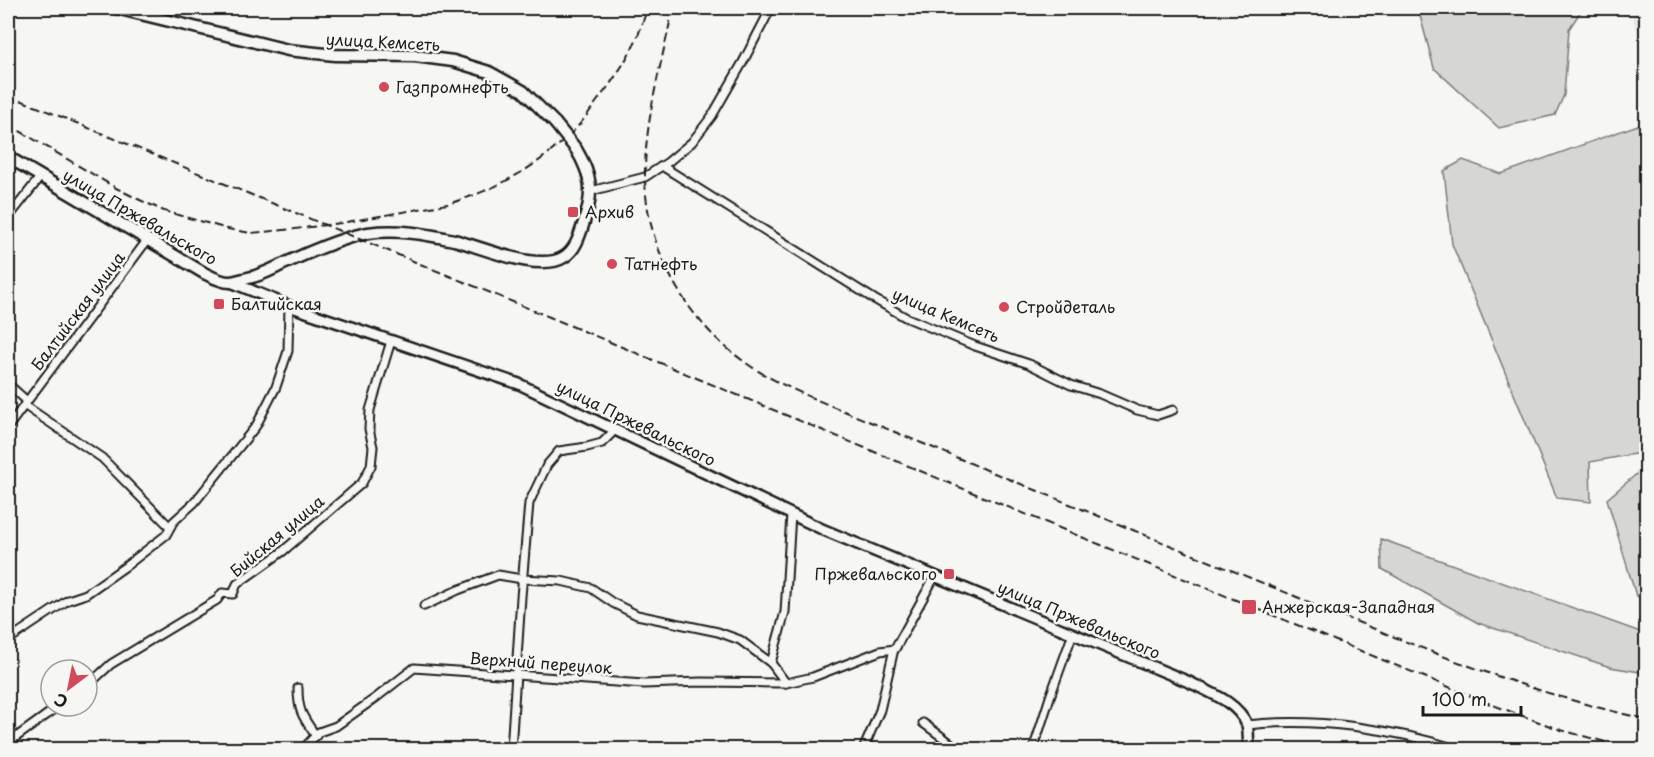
<svg xmlns="http://www.w3.org/2000/svg" width="1654" height="757" viewBox="0 0 1654 757" font-family="'Playpen Sans',sans-serif">
<rect width="100%" height="100%" fill="#f6f6f2"/>
<filter id="ink" filterUnits="userSpaceOnUse"><feTurbulence type="fractalNoise" baseFrequency=".0167" numOctaves="2"/><feDisplacementMap in="SourceGraphic" scale="12" xChannelSelector="R" yChannelSelector="G"/><feConvolveMatrix kernelMatrix="1 2 1 2 8 2 1 2 1" color-interpolation-filters="sRGB"/></filter>
<g filter="url(#ink)">
<!-- built -->
<polygon fill="#e6e6e2" points="1630,8 1646,8 1646,59"/>
<!-- green -->
<g fill="#d6d6d2" stroke="#797977" stroke-width="1.5">
<polygon points="1418,8 1583,8 1569,29 1564,95 1555,115 1499,128 1434,68"/>
<polygon points="1646,122 1646,447 1640,453 1590,462 1591,502 1557,498 1452,244 1444,171 1463,160 1501,174"/>
<polygon points="1646,466 1646,599 1636,596 1607,499"/>
<polygon points="1381,539 1646,634 1646,673 1610,667 1478,623 1382,569"/>
</g>
<g fill="none" stroke-linecap="round" stroke-linejoin="round">
<!-- minor casing -->
<g stroke="#1c1c1c" stroke-width="11">
<g id="minor">
<polyline points="662,166 874,299 905,317 975,346 1029,364 1071,385 1100,394 1137,410 1158,415 1173,410"/>
<polyline points="591,191 645,177 668,162 692,142 712,116 743,62 771,8"/>
<polyline points="8,218 41,176"/>
<polyline points="8,384 27,401"/>
<polyline points="24,405 102,458 170,527"/>
<polyline points="8,427 148,239"/>
<polyline points="424,606 458,590 498,575 522,579 561,581 591,588 613,603 637,615 718,632 740,640 771,663 786,683"/>
<polyline points="8,640 68,600 86,594 126,566 166,535 173,522 194,503 256,426 276,387 288,351 289,306"/>
<polyline points="771,663 785,612 791,514"/>
<polyline points="87,686 111,664 217,600 222,593 233,594 237,584 282,552 362,483 371,466 373,447 369,429 370,410 391,341"/>
<path d="M298,688C298,712 303,717 316,736"/>
<polyline points="923,723 960,750"/>
<path d="M1247,725C1317,717 1394,729 1460,750"/>
<polyline points="8,743 59,706"/>
<polyline points="302,750 319,732 336,726 377,697 414,668 644,684 701,682 786,683 813,677 880,651 895,649 935,576"/>
<polyline points="511,750 521,597 529,503 547,465 559,451 587,447 602,443 615,430"/>
<polyline points="863,750 880,710 894,649"/>
<polyline points="1033,750 1050,697 1073,633"/>
</g>
</g>
<!-- tertiary casing -->
<g stroke="#1c1c1c" stroke-width="14">
<path id="tertiary" d="M231,282L289,306L519,384L824,530L1189,682C1209,692 1238,702 1247,725C1249,732 1248,742 1249,750"/>
</g>
<!-- secondary casing -->
<g stroke="#1c1c1c" stroke-width="15">
<g id="secondary">
<polyline points="116,8 288,50 335,55 415,56 453,61 489,72 523,91 555,123"/>
<path d="M8,157L204,273C212,277 221,282 230,282C234,282 240,280 244,279C264,275 272,269 290,261C312,251 344,237 368,233C397,229 426,234 454,240C482,247 539,273 564,257C576,250 580,234 584,222C594,192 592,176 576,149"/>
</g>
</g>
<!-- minor -->
<use href="#minor" stroke="#f6f6f2" stroke-width="7"/>
<!-- tertiary -->
<use href="#tertiary" stroke="#f6f6f2" stroke-width="9"/>
<!-- secondary -->
<use href="#secondary" stroke="#f6f6f2" stroke-width="10"/>
<!-- rail -->
<g stroke="#1c1c1c" stroke-width="2" stroke-dasharray="9 4.5" stroke-linecap="butt">
<path d="M673,8C662,62 644,122 645,178C646,248 685,319 742,360C763,376 786,386 810,397C965,461 1120,525 1275,588C1397,638 1517,691 1646,719"/>
<polyline points="8,95 552,318 959,487 1493,705 1561,730 1635,750"/>
<path d="M8,124L116,188L140,200L164,211L228,229L251,233L295,229L341,223L447,204C497,190 544,164 579,125C586,117 592,108 598,100C613,81 627,60 637,38C641,28 644,17 648,8"/>
</g>
<!-- secondary-bridge casing -->
<g stroke="#1c1c1c" stroke-width="15" stroke-linecap="butt">
<polyline id="secondary-bridge" points="555,123 576,149"/>
</g>
<!-- secondary-bridge -->
<use href="#secondary-bridge" stroke="#f6f6f2" stroke-width="10"/>
</g>
</g>
<!-- markers -->
<g fill="#d1495b" stroke="#f6f6f2" stroke-width="2">
<circle cx="384" cy="87" r="6"/>
<rect x="567" y="206" width="12" height="12" rx="3"/>
<circle cx="612" cy="264" r="6"/>
<rect x="213" y="298" width="12" height="12" rx="3"/>
<circle cx="1004" cy="307" r="6"/>
<rect x="943" y="568" width="12" height="12" rx="3"/>
<rect x="1241" y="599" width="16" height="16" rx="3"/>
</g>
<g text-anchor="middle" stroke-width="5" stroke-linejoin="round" paint-order="stroke">
<!-- street labels -->
<g font-size="16" fill="#1c1c1c" stroke="#f6f6f2">
<text transform="translate(383 42) rotate(3)" y="6">улица Кемсеть</text>
<text transform="translate(140 217) rotate(30)" y="6">улица Пржевальского</text>
<text transform="translate(78 311) rotate(-53)" y="6">Балтийская улица</text>
<text transform="translate(946 315) rotate(23)" y="6">улица Кемсеть</text>
<text transform="translate(636 423) rotate(26)" y="6">улица Пржевальского</text>
<text transform="translate(277 536) rotate(-40)" y="6">Бийская улица</text>
<text transform="translate(1079 620) rotate(23)" y="6">улица Пржевальского</text>
<text transform="translate(541 663) rotate(4)" y="6">Верхний переулок</text>
</g>
<!-- poi labels -->
<g font-size="16" fill="#1c1c1c" stroke="#f6f6f2" text-anchor="start">
<text x="396" y="93">Газпромнефть</text>
<text x="585" y="218">Архив</text>
<text x="624" y="270">Татнефть</text>
<text x="231" y="310">Балтийская</text>
<text x="1016" y="313">Стройдеталь</text>
<text x="937" y="580" text-anchor="end">Пржевальского</text>
<text x="1262" y="613">Анжерская-Западная</text>
</g>
</g>
<!-- margin -->
<rect width="1654" height="757" fill="none" stroke="#f6f6f2" stroke-width="30"/>
<rect x="15" y="15" width="1624" height="727" fill="none" stroke="#1c1c1c" stroke-width="2" filter="url(#ink)"/>
<!-- north arrow -->
<g transform="translate(69 688) rotate(212)"><circle r="28" fill="#f6f6f2" stroke="#9f9f9c" stroke-width="1.5"/>
<path d="M0-4.5L10 22L0 15L-10 22Z" fill="#d1495b"/>
<text y="-9" font-size="16" font-weight="bold" text-anchor="middle" fill="#1c1c1c">С</text>
</g>
<!-- scale -->
<path d="M1423 706v9h98v-9" fill="none" stroke="#1c1c1c" stroke-width="3"/>
<text x="1432" y="706" font-size="18" fill="#1c1c1c" stroke="#f6f6f2" stroke-width="4.5" paint-order="stroke">100 m</text>
</svg>
